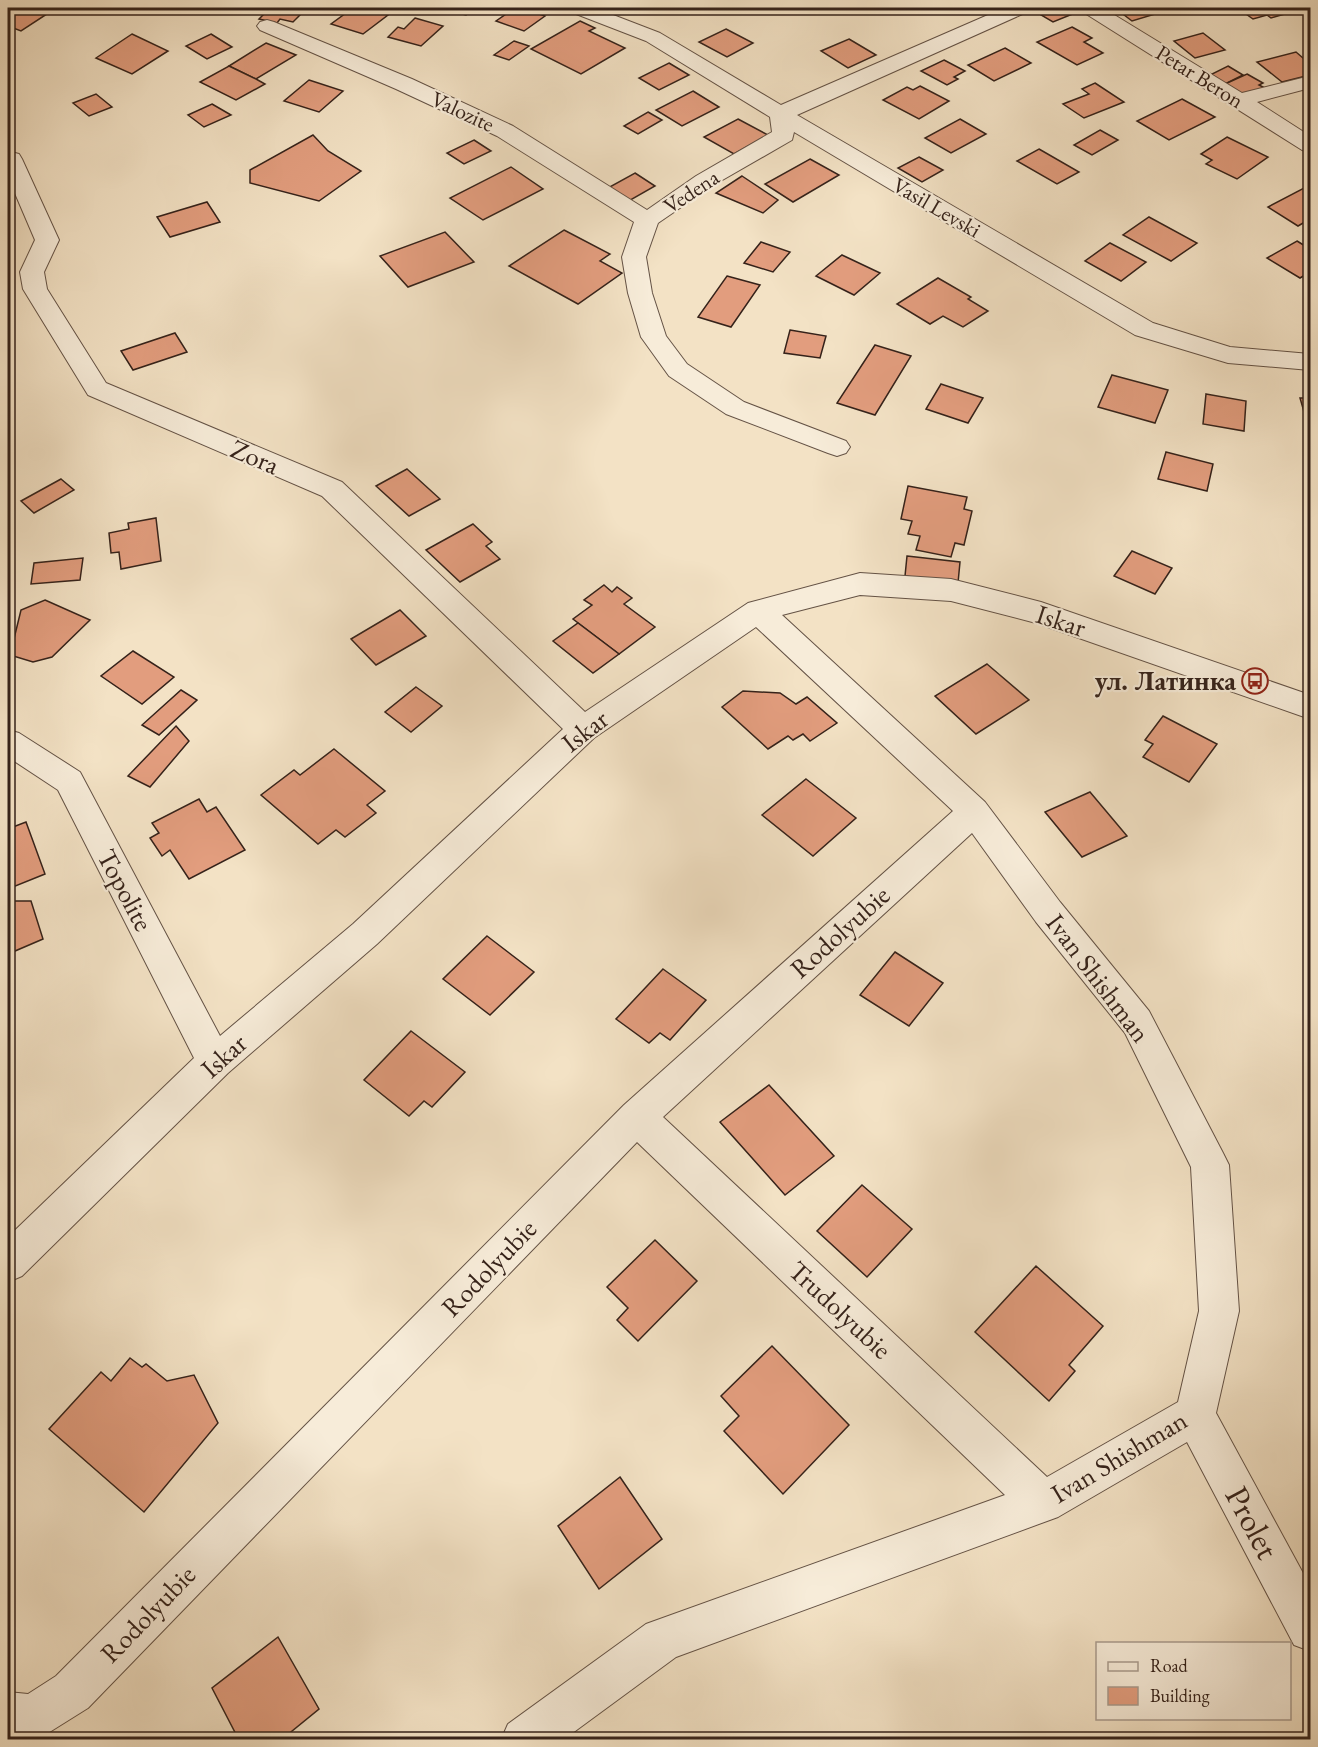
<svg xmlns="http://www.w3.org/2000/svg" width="1318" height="1747" viewBox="0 0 1318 1747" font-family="'EB Garamond',serif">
<rect width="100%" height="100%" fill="#f3e2c5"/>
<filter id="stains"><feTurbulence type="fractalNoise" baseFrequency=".00333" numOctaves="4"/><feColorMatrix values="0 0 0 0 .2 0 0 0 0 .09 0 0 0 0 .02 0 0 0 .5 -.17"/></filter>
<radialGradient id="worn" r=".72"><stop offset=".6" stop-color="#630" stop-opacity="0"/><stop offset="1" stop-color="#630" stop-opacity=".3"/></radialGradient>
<!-- building -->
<g fill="#e29d7e" stroke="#35221a" stroke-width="1.5">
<polygon points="8,8 35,8 50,12 21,31 8,26"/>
<polygon points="270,8 307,8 293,22 280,19 277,23 259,19"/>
<polygon points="353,8 365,8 388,15 363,34 331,24"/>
<polygon points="436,8 474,8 466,15"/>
<polygon points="515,8 521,8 545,16 524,31 496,21"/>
<polygon points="627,8 654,8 633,13"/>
<polygon points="1060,8 1075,13 1053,22 1041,15"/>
<polygon points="1115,8 1160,8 1165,11 1132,21"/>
<polygon points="1246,8 1276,8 1285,14 1271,18 1267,15 1253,19 1239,9"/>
<polygon points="415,18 443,26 421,46 388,37 398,27 404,29"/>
<polygon points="580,21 595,28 589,31 625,48 581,74 531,49"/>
<polygon points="1072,27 1092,38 1084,42 1103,53 1077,65 1037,42"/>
<polygon points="726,29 753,43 727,57 699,42"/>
<polygon points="1203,33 1225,50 1195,58 1174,41"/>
<polygon points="132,34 168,51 132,74 96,58"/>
<polygon points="211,34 232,47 207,59 186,46"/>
<polygon points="849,39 876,55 848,68 821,51"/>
<polygon points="514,41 529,46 509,60 494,55"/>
<polygon points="266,43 296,55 256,79 229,66"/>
<polygon points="1005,48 1031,63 994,81 968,65"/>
<polygon points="1296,52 1310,64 1310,75 1282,82 1257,62"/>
<polygon points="944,60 965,71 954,77 958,79 947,85 921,71"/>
<polygon points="669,63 689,75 659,90 639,78"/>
<polygon points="229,66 256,79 265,84 236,100 200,82"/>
<polygon points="1228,66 1243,75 1225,84 1210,75"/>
<polygon points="1247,74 1263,83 1259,85 1265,88 1247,97 1225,84"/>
<polygon points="309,80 343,91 319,112 284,101"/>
<polygon points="1095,83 1124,102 1084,118 1063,104 1089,94 1082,89"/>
<polygon points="920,86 949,101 919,119 883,100 907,87 913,90"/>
<polygon points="693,91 719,107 682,126 656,110"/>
<polygon points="96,94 112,107 89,116 73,103"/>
<polygon points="1182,99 1215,117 1169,140 1137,121"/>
<polygon points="212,104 231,115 204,127 188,115"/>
<polygon points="648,112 662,120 638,134 624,126"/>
<polygon points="738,119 768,135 734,154 704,137"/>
<polygon points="960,119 986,134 951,153 925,138"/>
<polygon points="1100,130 1118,140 1092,155 1074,145"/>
<polygon points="313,135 328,151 361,171 319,201 250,183 250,170"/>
<polygon points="1227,137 1268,157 1237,179 1206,164 1212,160 1201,154"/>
<polygon points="474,140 491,151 464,164 447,153"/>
<polygon points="1039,149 1079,172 1057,184 1017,161"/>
<polygon points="919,157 943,170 922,182 898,168"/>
<polygon points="810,159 839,175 793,202 765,184"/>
<polygon points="511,167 543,189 483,220 450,198"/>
<polygon points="635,173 655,186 627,202 606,189"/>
<polygon points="742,176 778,200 763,213 716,193"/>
<polygon points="1304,188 1310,192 1310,208 1306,210 1310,213 1310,219 1298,226 1268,207"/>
<polygon points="207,202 220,222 170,237 157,217"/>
<polygon points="1149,217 1197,243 1171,261 1123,235"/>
<polygon points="564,230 610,254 600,261 622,273 578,304 509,266"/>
<polygon points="445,232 474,262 408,287 380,256"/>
<polygon points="1297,241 1310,249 1310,272 1300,278 1267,258"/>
<polygon points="761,242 790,252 773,272 744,263"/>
<polygon points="1110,243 1146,262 1121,281 1085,261"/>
<polygon points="842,255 880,273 854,295 816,276"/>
<polygon points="727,276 760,285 731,327 698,317"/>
<polygon points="938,278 971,297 968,299 988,311 963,327 943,316 930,324 897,304"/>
<polygon points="790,330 826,336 820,358 784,353"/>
<polygon points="175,333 187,352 133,370 121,351"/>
<polygon points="875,345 911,356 875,415 837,403"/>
<polygon points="1112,375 1168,390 1155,423 1098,407"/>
<polygon points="941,384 983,398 968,423 926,409"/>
<polygon points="1206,394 1246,401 1244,431 1203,424"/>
<polygon points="1300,398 1310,398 1310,429 1309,429"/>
<polygon points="1166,452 1213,464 1207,491 1158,479"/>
<polygon points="407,469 440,499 409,516 376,486"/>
<polygon points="61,479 74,490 34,513 21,501"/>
<polygon points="908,486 967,497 964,509 972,511 964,545 955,543 951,557 916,550 920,536 908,534 912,521 901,519"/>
<polygon points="156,518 161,561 121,569 119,552 111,553 109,533 129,529 128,523"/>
<polygon points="473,524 492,542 486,546 500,559 460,582 426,550"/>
<polygon points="1132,551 1172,568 1155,594 1114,576"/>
<polygon points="907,556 960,562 958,583 905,576"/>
<polygon points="83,558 80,580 31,584 34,563"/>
<polygon points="604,585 612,592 617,587 632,598 624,604 655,627 619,654 573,619 592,605 584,600"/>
<polygon points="45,600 90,620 52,657 33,662 10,655 21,610"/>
<polygon points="400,610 426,636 376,665 351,639"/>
<polygon points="578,623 619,654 593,673 553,641"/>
<polygon points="133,651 174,677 142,704 101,676"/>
<polygon points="987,664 1029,700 976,734 935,696"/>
<polygon points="416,687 442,706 411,732 385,712"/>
<polygon points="181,690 197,700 159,735 142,725"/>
<polygon points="743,691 780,693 796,704 807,697 837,723 810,741 803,734 793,740 788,736 768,749 722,707"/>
<polygon points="1163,716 1217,744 1189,782 1143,757 1153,744 1145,740"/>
<polygon points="176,726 189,741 150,787 128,776"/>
<polygon points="334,749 385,791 367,805 376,813 345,837 336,830 318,844 261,795 294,770 300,775"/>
<polygon points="806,779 856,818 813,856 762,815"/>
<polygon points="1090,792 1127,836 1082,857 1045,812"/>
<polygon points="199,799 207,812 216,807 245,850 189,879 170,850 162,856 150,838 159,833 152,823"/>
<polygon points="8,812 13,827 26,822 45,874 8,889"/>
<polygon points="8,901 31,901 43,939 8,954"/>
<polygon points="487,936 534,972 490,1015 443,979"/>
<polygon points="895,952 943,983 909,1026 860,995"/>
<polygon points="663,969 706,1000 670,1040 660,1033 649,1043 616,1019"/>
<polygon points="411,1031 465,1072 432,1107 424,1101 409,1116 364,1080"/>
<polygon points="769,1085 834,1156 785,1195 720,1122"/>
<polygon points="862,1185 912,1229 867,1277 817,1231"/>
<polygon points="655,1240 697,1281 638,1341 617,1320 628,1308 607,1287"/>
<polygon points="1036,1266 1103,1326 1069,1365 1075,1371 1049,1401 975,1332"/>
<polygon points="772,1346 849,1425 783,1494 724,1431 739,1416 721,1396"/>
<polygon points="130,1358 142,1367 146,1364 167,1381 194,1375 218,1423 144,1512 49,1429 101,1372 111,1381"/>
<polygon points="620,1477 662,1539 599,1589 558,1526"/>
<polygon points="278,1637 319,1709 281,1740 239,1740 212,1688"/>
</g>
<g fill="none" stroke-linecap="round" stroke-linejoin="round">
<!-- minor casing -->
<g stroke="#645245" stroke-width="2">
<g id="minor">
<polygon points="568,8 595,8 660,33 781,105 1004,8 1030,8 1027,12 797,115 1153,323 1230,347 1310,354 1310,370 1228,363 1135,335 794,132 792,140 712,186 658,223 646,257 652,293 666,336 687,364 744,402 846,441 850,447 846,453 837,456 828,453 726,414 669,376 641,337 628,293 622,257 634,222 497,136 396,89 260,30 257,26 260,22 267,20 274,22 412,79 513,126 647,210 696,176 772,132 770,117 646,41 571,12"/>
<polygon points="1080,8 1103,8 1242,93 1310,76 1310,88 1257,102 1310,136 1310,152 1302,150 1083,12"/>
<path d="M11,152L19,154L22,159L59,240L44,272L47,289L106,383L342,482L585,712L748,603L860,573L951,579L1041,602L1310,695V719L1036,623L951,601L860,595L782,615L985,802L1060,902L1149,1011L1223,1153L1229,1165L1239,1311L1216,1413L1310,1586V1651L1294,1645L1187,1442L1058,1517L676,1657L563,1740H501L508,1724L646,1624L1005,1495L637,1142L88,1708L48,1733L32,1740L8,1736V1692L28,1694L56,1676L624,1105L953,811L756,627L594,738L377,944L228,1073L22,1276L8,1282V1237L194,1058L58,790L8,757V730L19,733L80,772L220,1036L353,924L563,729L322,496L88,395L23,289L20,272L35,240L8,177V153ZM972,833L1036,922L1125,1033L1191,1167L1199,1311L1178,1402L1047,1477L663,1117Z"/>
</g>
</g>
<!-- minor -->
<use href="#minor" fill="#f7ecd9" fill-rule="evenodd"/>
</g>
<!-- icons -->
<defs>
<g id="bus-ring" transform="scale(1.35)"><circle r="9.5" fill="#f7ecd9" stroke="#8f2418" stroke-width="1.5"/><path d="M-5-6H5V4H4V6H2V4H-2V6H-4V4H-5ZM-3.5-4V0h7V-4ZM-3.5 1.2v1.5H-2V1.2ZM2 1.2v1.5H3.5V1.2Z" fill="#8f2418"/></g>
</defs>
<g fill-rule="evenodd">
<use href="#bus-ring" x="1255" y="681"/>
</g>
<g text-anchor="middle" stroke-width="4.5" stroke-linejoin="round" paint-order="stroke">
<!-- far-street labels -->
<g font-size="22" fill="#35221a" stroke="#f7ecd9">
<text transform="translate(1200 76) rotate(32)" y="8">Petar Beron</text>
<text transform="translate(463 111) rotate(25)" y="8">Valozite</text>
<text transform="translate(691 191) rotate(-33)" y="8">Vedena</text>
<text transform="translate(937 207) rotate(30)" y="8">Vasil Levski</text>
</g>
<!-- street labels -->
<g font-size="27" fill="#35221a" stroke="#f7ecd9">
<text transform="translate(255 457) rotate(23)" y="9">Zora</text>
<text transform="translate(1061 621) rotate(18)" y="9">Iskar</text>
<text transform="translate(585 731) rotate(-38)" y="9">Iskar</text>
<text transform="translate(125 890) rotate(62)" y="9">Topolite</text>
<text transform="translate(840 932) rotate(-42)" y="9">Rodolyubie</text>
<text transform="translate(1098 978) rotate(53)" y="9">Ivan Shishman</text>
<text transform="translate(224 1056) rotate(-42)" y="9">Iskar</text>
<text transform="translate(489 1268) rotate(-46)" y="9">Rodolyubie</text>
<text transform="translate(840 1310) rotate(43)" y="9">Trudolyubie</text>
<text transform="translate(1119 1457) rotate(-31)" y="9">Ivan Shishman</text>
<text transform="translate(148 1614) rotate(-46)" y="9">Rodolyubie</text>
</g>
<!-- poi labels -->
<g font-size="27" font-weight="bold" fill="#35221a" stroke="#f7ecd9" text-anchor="end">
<text x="1236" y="690">ул. Латинка</text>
</g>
<!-- near-street labels -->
<g font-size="33" fill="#35221a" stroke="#f7ecd9">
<text transform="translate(1253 1522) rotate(62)" y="12">Prolet</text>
</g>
</g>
<!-- margin -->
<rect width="1318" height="1747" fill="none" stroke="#f3e2c5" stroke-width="30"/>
<rect x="9" y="9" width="1300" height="1729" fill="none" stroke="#35221a" stroke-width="3"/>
<rect x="15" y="15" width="1288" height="1717" fill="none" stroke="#35221a" stroke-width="1.5"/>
<!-- legend -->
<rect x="1096" y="1642" width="195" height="78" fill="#f7ecd9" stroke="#a99b8d" stroke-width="1.5"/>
<rect x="1108" y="1662" width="30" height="9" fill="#f7ecd9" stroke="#a99b8d" stroke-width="1.5"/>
<text x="1150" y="1672" font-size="18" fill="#35221a">Road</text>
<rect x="1108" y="1687" width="30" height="18" fill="#e29d7e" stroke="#a99b8d" stroke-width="1.5"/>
<text x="1150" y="1702" font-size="18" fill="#35221a">Building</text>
<rect width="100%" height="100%" filter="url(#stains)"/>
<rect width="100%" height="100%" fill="url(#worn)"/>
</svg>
